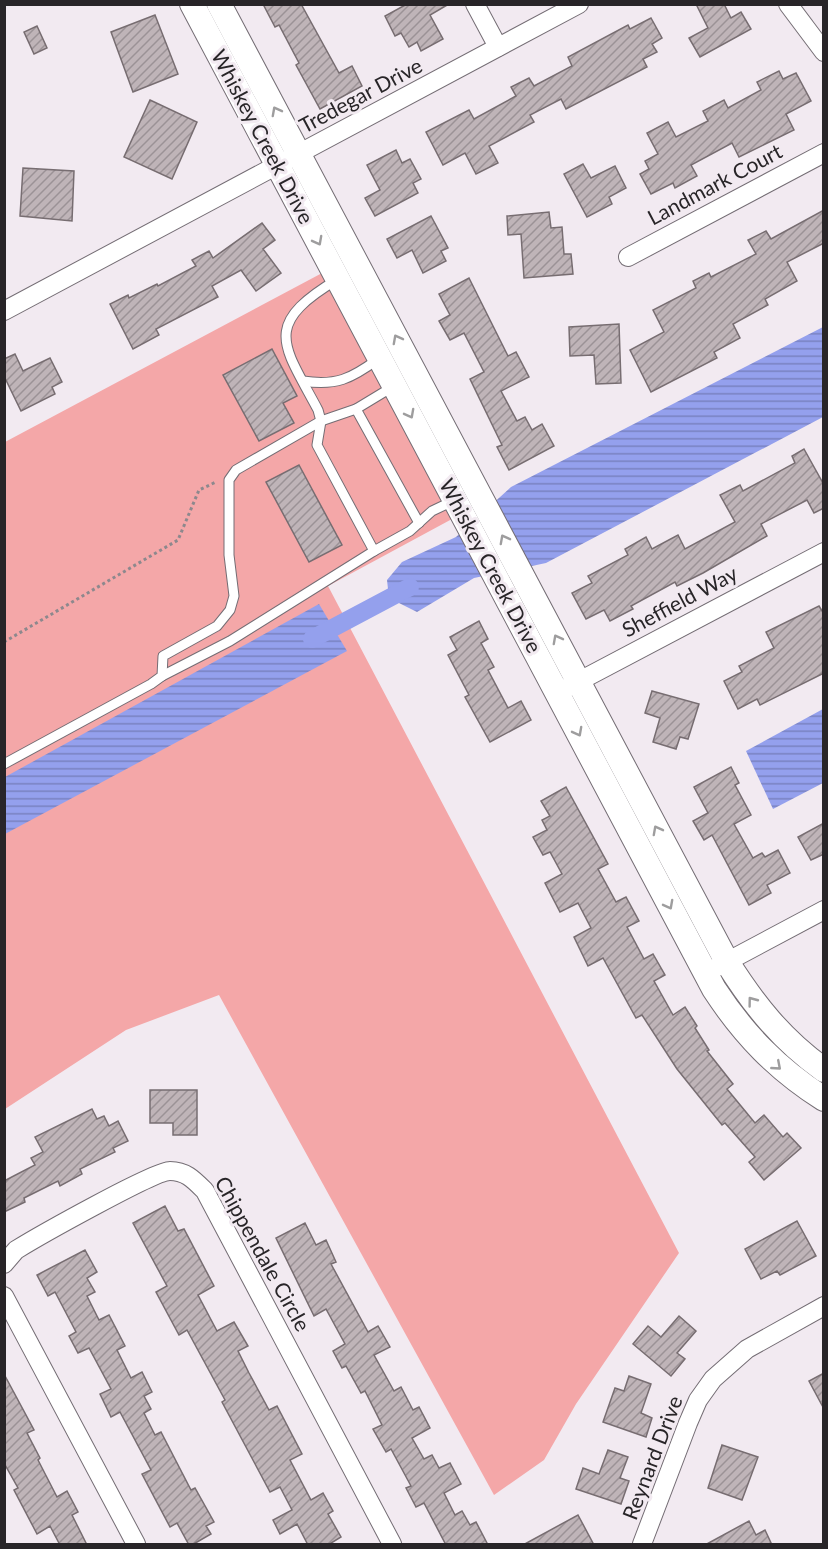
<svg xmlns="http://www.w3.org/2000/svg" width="828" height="1549" viewBox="0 0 828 1549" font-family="Lato,sans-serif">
<defs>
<pattern id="water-rules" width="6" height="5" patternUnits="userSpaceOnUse" patternTransform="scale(1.5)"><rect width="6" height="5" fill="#94a0ed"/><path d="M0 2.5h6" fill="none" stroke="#7982c0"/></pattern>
<pattern id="building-hatch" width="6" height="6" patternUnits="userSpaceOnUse" patternTransform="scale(1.5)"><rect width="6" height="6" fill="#bfb4b8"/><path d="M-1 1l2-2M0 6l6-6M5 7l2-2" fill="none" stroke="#9b9296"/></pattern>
</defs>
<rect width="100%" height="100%" fill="#f2eaf1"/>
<!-- green -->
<polygon fill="#f4a7a8" points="324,272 452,519 328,586 679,1253 576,1404 544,1460 494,1495 219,995 126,1030 5,1109 5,442"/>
<!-- water -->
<g fill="url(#water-rules)">
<polygon points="823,327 823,417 546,563 474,578 417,612 389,598 387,580 402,562 456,537 511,487"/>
<polygon points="319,604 347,651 5,834 5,777"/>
<polygon points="823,709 823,783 773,809 746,751"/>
</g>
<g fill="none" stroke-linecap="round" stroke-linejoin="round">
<!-- canal -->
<polyline stroke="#94a0ed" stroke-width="18" points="312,639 410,587"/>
</g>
<!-- building -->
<g fill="url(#building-hatch)" stroke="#776d71" stroke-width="1.5">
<polygon points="263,4 301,4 339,73 352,66 362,86 320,109 296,65 299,63 279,25 275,27"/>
<polygon points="407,4 449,4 430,15 443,39 421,51 417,42 409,47 401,33 395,36 385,16"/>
<polygon points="696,4 724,4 731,18 741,12 751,29 700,57 689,38 708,28"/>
<polygon points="155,15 178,74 133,92 111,32"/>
<polygon points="651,18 662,38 652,44 657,52 643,59 647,67 566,109 561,99 530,115 534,122 489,146 498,163 476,174 465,153 443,165 426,132 469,110 474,119 516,96 511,87 529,78 534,86 572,66 568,57 628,25 630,29"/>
<polygon points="37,26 47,48 34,54 24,32"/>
<polygon points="779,71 783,79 796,73 811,101 786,114 794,130 739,157 732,143 691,165 697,176 675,188 673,183 651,194 640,174 649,169 645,161 658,154 647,133 668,122 676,137 708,121 703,111 724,100 728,108 761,90 757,82"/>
<polygon points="150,100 197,122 172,179 124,157"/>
<polygon points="396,150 402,163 410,159 421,179 413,183 418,193 375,216 365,198 380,190 367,165"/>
<polygon points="583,164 591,178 615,166 626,188 609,197 612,204 587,217 564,174"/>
<polygon points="23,168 74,171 72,221 20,216"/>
<polygon points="824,210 824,243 787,262 797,281 765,299 768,305 733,324 740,338 714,352 717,358 651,392 630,350 664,332 653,310 696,288 693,281 709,273 711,277 756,254 748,240 766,231 771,239"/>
<polygon points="549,212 551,228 562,227 564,254 571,254 573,274 524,278 521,234 508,235 507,216"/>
<polygon points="431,216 448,248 441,251 446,261 423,273 412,250 397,258 387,239"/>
<polygon points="262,223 275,240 263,249 281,273 256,291 241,270 212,286 218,297 156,329 159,335 133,349 110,304 128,295 129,298 157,284 158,286 196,266 192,260 209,251 213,258"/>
<polygon points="469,278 508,356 516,352 529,377 501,391 517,421 525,417 532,430 542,424 554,446 509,470 497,447 502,445 470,379 484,372 464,333 450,340 439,321 450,315 439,294"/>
<polygon points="619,324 621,383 596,384 594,355 570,356 569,327"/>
<polygon points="272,349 297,396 283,403 294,423 259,441 223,375"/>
<polygon points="15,354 23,371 50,358 62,382 52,387 55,394 21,411 4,376 4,359"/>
<polygon points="804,449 824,485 824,508 814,513 807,500 761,524 767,536 703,573 677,586 675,582 631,606 633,609 610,621 604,610 586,619 572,593 592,583 588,576 628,555 625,549 646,537 652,549 678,535 685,549 735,522 720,495 740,485 743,491 795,463 792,456"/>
<polygon points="299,465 342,545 309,562 266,482"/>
<polygon points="819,606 824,614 824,673 760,705 757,699 738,709 724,681 742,672 739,666 774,648 766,632"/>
<polygon points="479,621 488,639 481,643 494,667 488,670 508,708 521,701 531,720 490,742 465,697 469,695 448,655 457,650 450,637"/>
<polygon points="652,691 699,704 688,739 680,737 676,749 653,742 660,718 645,713"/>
<polygon points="731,767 739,783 735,785 751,815 734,824 753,858 762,853 765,857 778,850 790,873 767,885 771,893 749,905 712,835 704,840 693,821 708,813 694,787"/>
<polygon points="566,787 608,864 598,869 616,902 626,897 639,921 627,927 644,959 653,954 665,975 654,981 673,1015 685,1007 697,1026 695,1028 709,1050 707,1051 733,1084 727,1089 755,1123 764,1115 783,1137 787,1133 801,1148 764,1180 749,1162 755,1157 725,1123 722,1125 677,1069 642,1015 636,1018 603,958 588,966 574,937 591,928 578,903 560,912 545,883 562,874 550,852 543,855 533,837 547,830 542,820 550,816 541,801"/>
<polygon points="824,823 824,854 811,860 798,837"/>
<polygon points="150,1090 197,1090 197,1135 173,1135 173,1123 150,1123"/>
<polygon points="92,1109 97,1119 104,1116 109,1126 118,1121 128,1141 113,1148 115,1152 80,1169 82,1174 60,1186 58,1181 24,1198 25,1202 4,1212 4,1181 35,1165 31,1158 43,1152 35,1137"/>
<polygon points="165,1206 178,1231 184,1229 214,1286 198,1295 217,1331 234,1322 248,1346 238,1351 249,1373 269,1410 277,1406 302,1454 290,1460 311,1500 323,1493 333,1511 328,1514 341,1537 328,1545 308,1545 297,1524 280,1534 273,1520 292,1510 280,1487 270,1492 222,1402 225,1400 187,1330 179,1335 156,1292 167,1286 133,1223"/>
<polygon points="797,1221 816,1256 780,1275 777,1271 761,1279 745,1249"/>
<polygon points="305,1223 316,1245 326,1240 336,1262 331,1264 368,1332 378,1326 390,1347 374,1355 394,1391 401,1387 413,1410 419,1407 430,1428 412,1438 424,1459 432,1455 439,1468 450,1463 461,1484 444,1493 455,1515 462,1511 470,1525 476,1522 488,1545 446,1545 424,1503 416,1507 406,1488 411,1486 391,1449 386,1452 373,1429 382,1425 365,1391 361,1393 346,1366 342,1368 333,1351 345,1344 326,1309 314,1316 276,1238"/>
<polygon points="85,1250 97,1272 87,1278 95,1292 87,1296 99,1320 109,1315 125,1346 117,1350 131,1378 142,1372 152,1392 144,1396 151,1409 144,1413 155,1435 161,1432 191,1490 195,1488 214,1522 206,1526 211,1534 192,1545 189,1545 177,1523 170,1527 142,1474 151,1470 120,1412 111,1417 100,1394 111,1389 89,1348 78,1353 69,1336 76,1332 55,1292 48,1296 37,1275"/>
<polygon points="679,1316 696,1331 677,1353 685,1359 671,1376 633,1344 648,1326 661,1337"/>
<polygon points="824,1373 824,1409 809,1381"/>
<polygon points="4,1374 34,1430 27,1433 40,1458 38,1460 57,1497 67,1491 78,1512 72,1515 87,1545 60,1545 50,1526 37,1534 14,1490 18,1488 4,1463"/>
<polygon points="629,1376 651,1384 641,1413 652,1418 646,1437 603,1422 615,1388 624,1391"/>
<polygon points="722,1445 758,1457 742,1500 708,1488"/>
<polygon points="608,1450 628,1457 620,1478 629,1481 621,1504 576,1489 583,1468 599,1474"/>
<polygon points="578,1515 594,1545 523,1545"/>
<polygon points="749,1521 756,1535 765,1530 772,1545 705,1545"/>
</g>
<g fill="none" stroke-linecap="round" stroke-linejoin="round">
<!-- lane casing -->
<g stroke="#746d74" stroke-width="11">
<g id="lane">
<path d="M338,279C261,325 283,344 318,410L321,421L317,445L374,551L410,531L432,511L453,501"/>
<path d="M303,381C336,386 351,379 378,359"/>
<polyline points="394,386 356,409 419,523"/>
<polyline points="162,676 230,641 374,551"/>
<polyline points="4,764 151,684 162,676 163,656 217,626 230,610 234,596 229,555 229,480 236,470 321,421 356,409"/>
</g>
</g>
<!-- street casing -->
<g stroke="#746d74" stroke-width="20">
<g id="street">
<polyline points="475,4 498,47"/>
<polyline points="788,4 824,52"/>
<polyline points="628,257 824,153"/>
<polyline points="4,311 579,4"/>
<polyline points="568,687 824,552"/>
<polyline points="717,967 824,910"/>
<path d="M4,1264L16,1250C37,1237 154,1171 170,1171C186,1171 194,1180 205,1191L392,1544"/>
<polyline points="4,1296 136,1544"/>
<polyline points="642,1544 688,1423 698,1400 713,1379 747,1349 824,1306"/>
</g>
</g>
<!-- secondary casing -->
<g stroke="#746d74" stroke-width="26">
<g id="secondary">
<path d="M192,4L714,989C744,1035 777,1069 824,1099"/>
<path d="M219,4L727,962C754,1005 782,1040 824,1070"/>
</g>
</g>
<!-- path -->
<polyline stroke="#8d888d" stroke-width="3" stroke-dasharray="3 3" stroke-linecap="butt" points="4,642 178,540 199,490 216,482"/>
<!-- lane -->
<use href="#lane" stroke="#fff" stroke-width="9"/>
<!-- street -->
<use href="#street" stroke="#fff" stroke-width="18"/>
<!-- secondary -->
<use href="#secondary" stroke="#fff" stroke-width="24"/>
</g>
<!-- one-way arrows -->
<defs><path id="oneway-chevron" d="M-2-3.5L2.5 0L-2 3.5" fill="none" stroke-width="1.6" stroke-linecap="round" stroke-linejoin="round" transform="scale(1.5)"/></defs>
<g stroke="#9e9d9e">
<use href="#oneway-chevron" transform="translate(276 111) rotate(-118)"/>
<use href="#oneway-chevron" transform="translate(318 241) rotate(62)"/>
<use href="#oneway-chevron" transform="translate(397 339) rotate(-118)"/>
<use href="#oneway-chevron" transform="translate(410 414) rotate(62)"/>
<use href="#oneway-chevron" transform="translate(504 539) rotate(-118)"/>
<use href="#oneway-chevron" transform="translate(557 639) rotate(-118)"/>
<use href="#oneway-chevron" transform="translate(578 732) rotate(62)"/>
<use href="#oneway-chevron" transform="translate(657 830) rotate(-118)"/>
<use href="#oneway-chevron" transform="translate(669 905) rotate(62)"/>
<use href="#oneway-chevron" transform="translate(752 1001) rotate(-127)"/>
<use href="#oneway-chevron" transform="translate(777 1066) rotate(41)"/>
</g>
<g text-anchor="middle" stroke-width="6" stroke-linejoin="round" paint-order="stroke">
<!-- street labels -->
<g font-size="21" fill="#282528" stroke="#f2eaf1">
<text transform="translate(361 96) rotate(-28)" y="7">Tredegar Drive</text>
<text transform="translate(262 137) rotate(62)" y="7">Whiskey Creek Drive</text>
<text transform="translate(715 185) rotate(-28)" y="7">Landmark Court</text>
<text transform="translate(490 566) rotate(62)" y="7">Whiskey Creek Drive</text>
<text transform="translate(680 602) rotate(-28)" y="7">Sheffield Way</text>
<text transform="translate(262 1254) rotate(61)" y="7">Chippendale Circle</text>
<text transform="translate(653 1458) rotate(-69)" y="7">Reynard Drive</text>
</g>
</g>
<!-- border -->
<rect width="828" height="1549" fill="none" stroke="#282528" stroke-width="12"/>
</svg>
